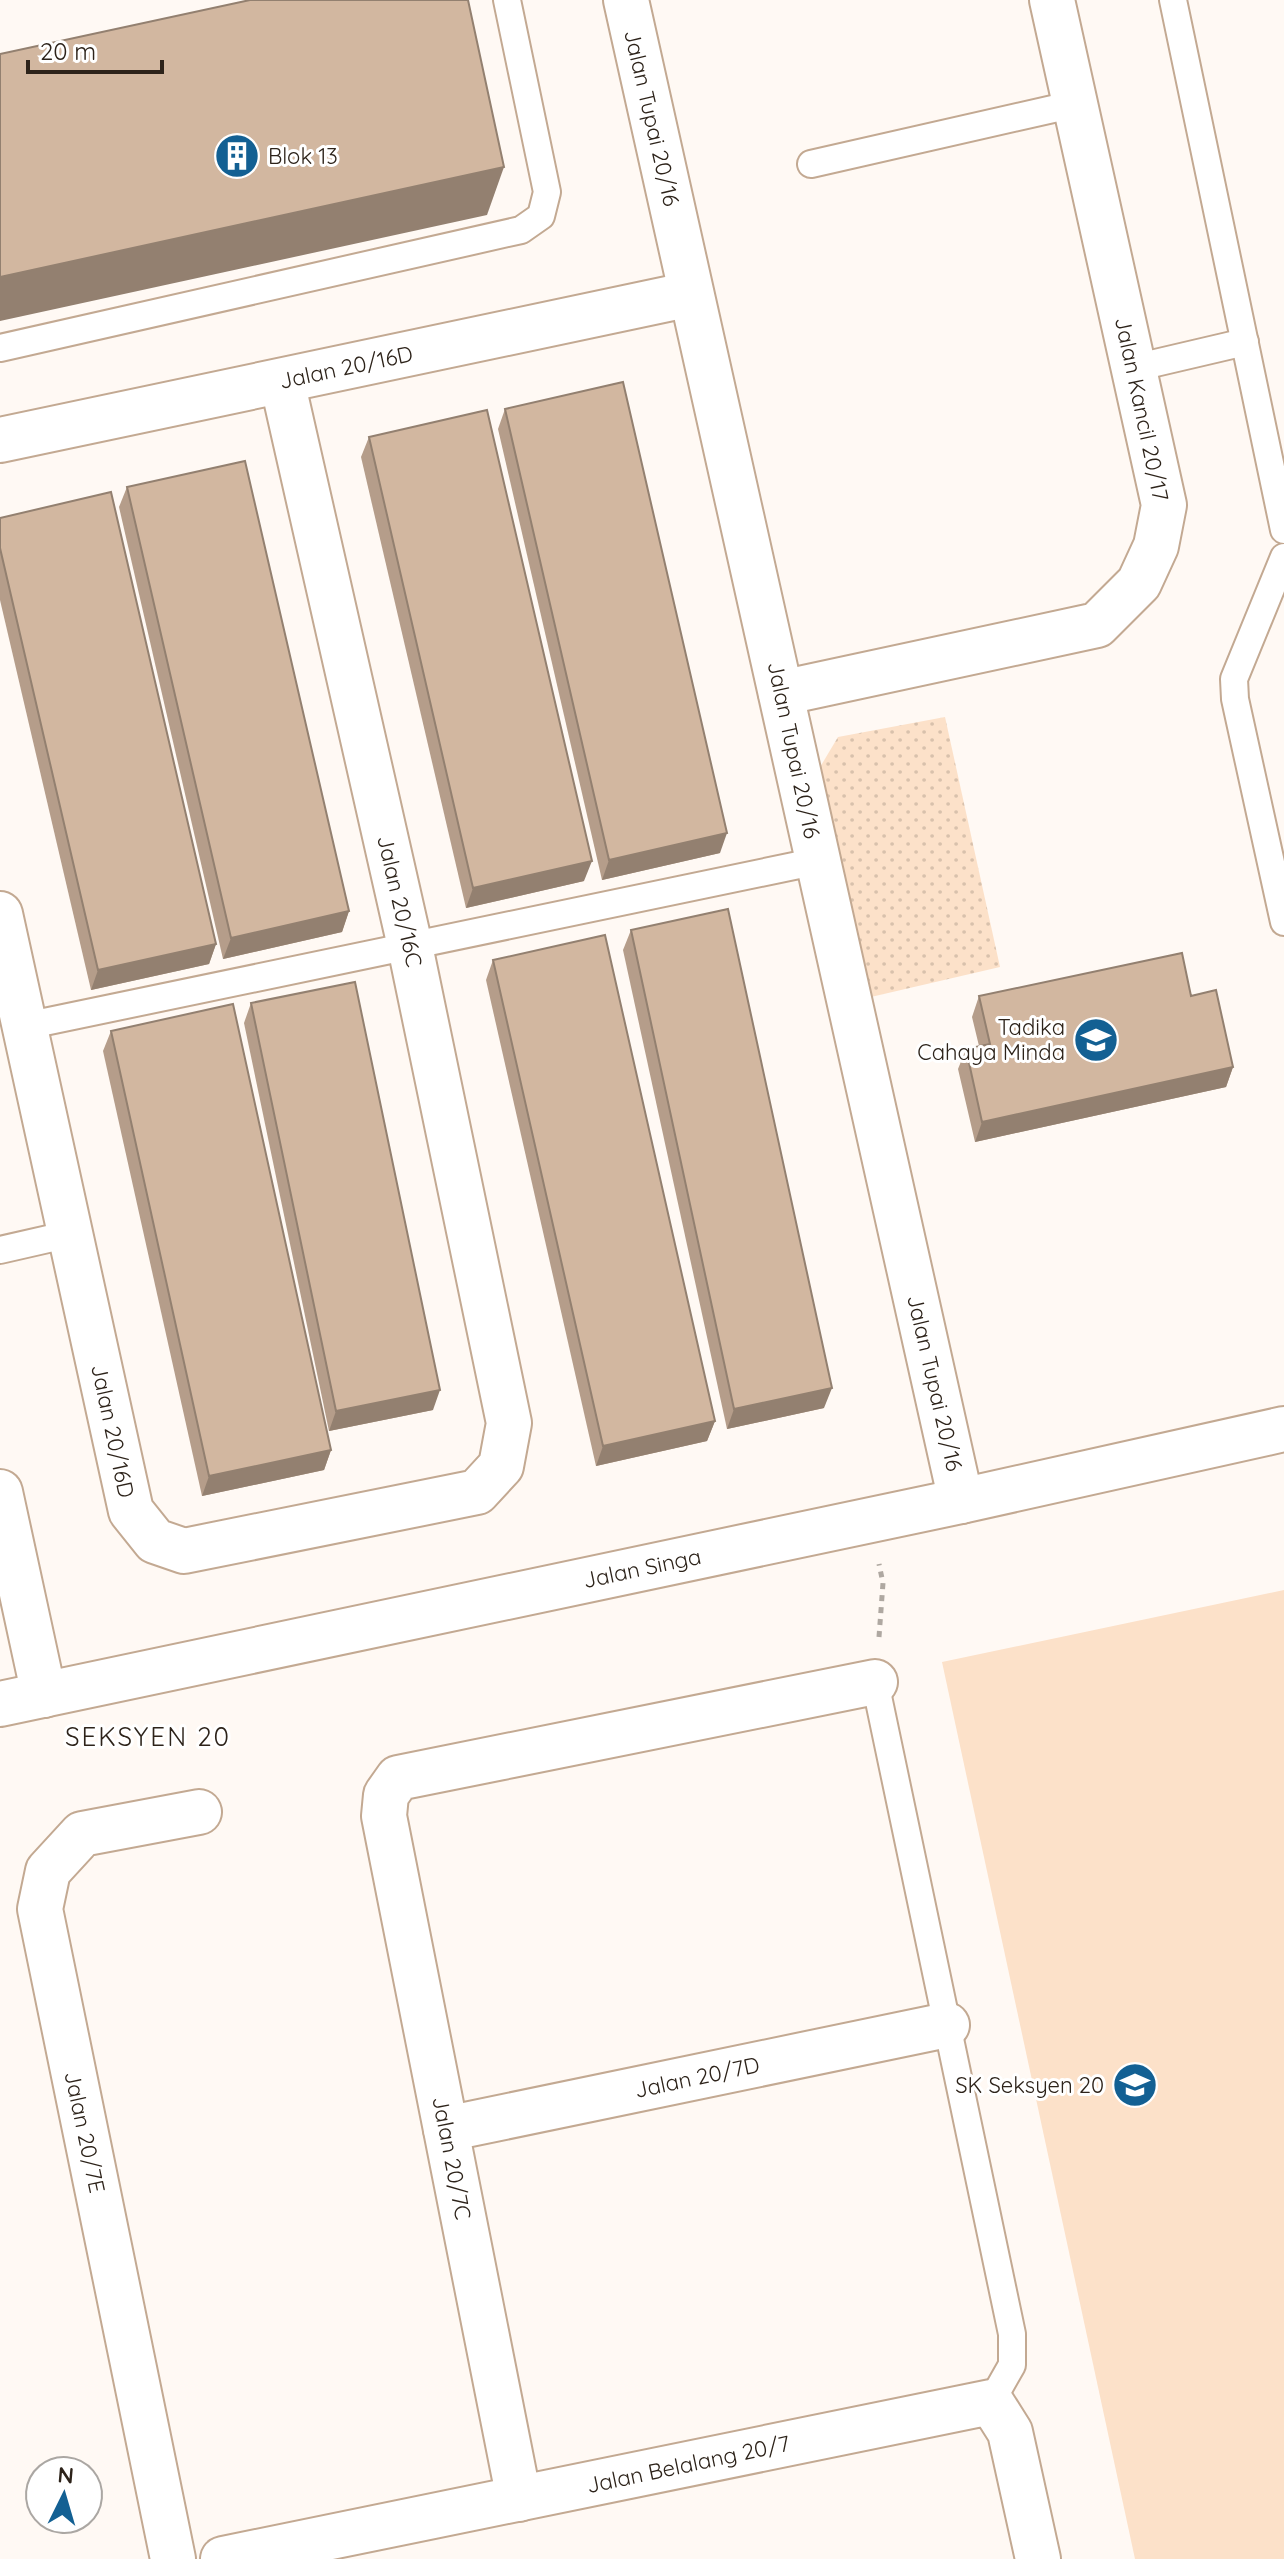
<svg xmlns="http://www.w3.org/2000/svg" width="1284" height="2559" viewBox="0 0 1284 2559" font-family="Quicksand,sans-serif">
<defs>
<pattern id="green-dots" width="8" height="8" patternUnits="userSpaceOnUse" patternTransform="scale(2)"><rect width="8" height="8" fill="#fce1c9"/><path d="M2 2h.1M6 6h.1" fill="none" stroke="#d8c1ac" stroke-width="1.8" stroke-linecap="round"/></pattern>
</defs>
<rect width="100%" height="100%" fill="#fff9f4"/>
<!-- green -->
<polygon fill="url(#green-dots)" points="945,717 1000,967 858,1000 810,784 838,737"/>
<!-- pitch -->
<polygon fill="#fce1c9" points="1284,1590 1284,2559 1135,2559 942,1662"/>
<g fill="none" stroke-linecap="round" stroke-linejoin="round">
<!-- service casing -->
<g stroke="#c3a992" stroke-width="30">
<g id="service">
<polyline points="1173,0 1284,530"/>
<polyline points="811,164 1075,104"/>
<polyline points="0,348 521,230 541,216 547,192 507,0"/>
<polyline points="1134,368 1245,342"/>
<polyline points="1284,557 1234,679 1235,699 1284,922"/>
<polyline points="25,1026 818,861"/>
<polyline points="0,1250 70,1234"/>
<polyline points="875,1682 1012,2334 1012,2365 991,2402"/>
</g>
</g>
<!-- minor casing -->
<g stroke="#c3a992" stroke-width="48">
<g id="minor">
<polyline points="626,0 961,1501"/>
<polyline points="0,440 691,294"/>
<polyline points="781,693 1097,625 1139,583 1156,546 1164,505 1052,0"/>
<polyline points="0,914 131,1511 155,1541 184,1551 477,1492 501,1466 509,1423 410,946 282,381"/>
<polyline points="446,2129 947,2025"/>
<polyline points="519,2499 384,1816 386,1795 398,1778 875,1682"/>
<polyline points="173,2559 40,1909 48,1871 82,1834 199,1812"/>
<polyline points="223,2559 991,2402 1010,2432 1038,2559"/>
</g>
</g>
<!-- tertiary casing -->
<g stroke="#c3a992" stroke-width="48">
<g id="tertiary">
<polyline points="0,1492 44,1695"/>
<polyline points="0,1704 961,1501 1284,1429"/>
</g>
</g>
<!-- path -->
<polyline stroke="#afa8a1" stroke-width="5" stroke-dasharray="6 6" stroke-linecap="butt" points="879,1637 883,1583 879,1564"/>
<!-- service -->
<use href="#service" stroke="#fff" stroke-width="26"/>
<!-- minor -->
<use href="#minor" stroke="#fff" stroke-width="44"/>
<!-- tertiary -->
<use href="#tertiary" stroke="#fff" stroke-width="44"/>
</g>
<!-- wall -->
<g fill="#b59d8a">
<polygon points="505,409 720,853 602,880 498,429"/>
<polygon points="369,437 584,881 466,908 361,457"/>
<polygon points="127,487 349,911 342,932 223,959 119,507"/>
<polygon points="0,518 216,944 209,964 91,990 0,600"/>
<polygon points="631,930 824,1408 727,1429 623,950"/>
<polygon points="493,960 715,1421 707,1441 596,1466 486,980"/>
<polygon points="979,996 1191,996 1233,1067 1226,1087 975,1142 958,1069 966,1049 979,1046 972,1017"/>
<polygon points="251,1003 433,1410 329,1431 244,1023"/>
<polygon points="111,1031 331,1450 324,1470 202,1496 103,1051"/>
</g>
<!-- shaded-wall -->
<g fill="#938070">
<polygon points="504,167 487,215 0,321 0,277"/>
<polygon points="727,833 720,853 602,880 609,860"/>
<polygon points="592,861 584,881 466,908 473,888"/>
<polygon points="349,911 342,932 223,959 231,938"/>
<polygon points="216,944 209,964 91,990 98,970"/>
<polygon points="1233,1067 1226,1087 975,1142 982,1122"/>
<polygon points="832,1388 824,1408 727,1429 734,1409"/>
<polygon points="440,1390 433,1410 329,1431 336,1411"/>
<polygon points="715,1421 707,1441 596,1466 603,1446"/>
<polygon points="331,1450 324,1470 202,1496 209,1476"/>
</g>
<!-- building -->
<g fill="#d2b7a0" stroke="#938070" stroke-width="2">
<polygon points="250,0 468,0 504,167 0,277 0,54"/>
<polygon points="623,382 727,833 609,860 505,409"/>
<polygon points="487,410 592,861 473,888 369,437"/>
<polygon points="245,461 349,911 231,938 127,487"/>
<polygon points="111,492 216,944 98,970 0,548 0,518"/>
<polygon points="728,909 832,1388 734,1409 631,930"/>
<polygon points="605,935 715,1421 603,1446 493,960"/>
<polygon points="1182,953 1191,996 1216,990 1233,1067 982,1122 966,1049 990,1044 979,996"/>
<polygon points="355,982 440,1390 336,1411 251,1003"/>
<polygon points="233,1004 331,1450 209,1476 111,1031"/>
</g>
<!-- icons -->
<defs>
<g id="building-disc" transform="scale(2.3)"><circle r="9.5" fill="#136093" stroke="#fff"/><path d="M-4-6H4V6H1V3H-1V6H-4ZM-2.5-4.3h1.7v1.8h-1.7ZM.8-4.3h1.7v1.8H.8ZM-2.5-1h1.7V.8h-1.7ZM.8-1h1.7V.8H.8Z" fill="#fff"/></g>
<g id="school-disc" transform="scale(2.3)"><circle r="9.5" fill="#136093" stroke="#fff"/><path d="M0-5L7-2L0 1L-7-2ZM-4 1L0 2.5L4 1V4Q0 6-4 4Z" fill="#fff"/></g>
</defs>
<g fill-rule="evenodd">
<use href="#building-disc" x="237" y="156"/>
<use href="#school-disc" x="1096" y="1040"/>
<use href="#school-disc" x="1135" y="2085"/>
</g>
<g text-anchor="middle" stroke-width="6" stroke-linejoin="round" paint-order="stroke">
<!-- street labels -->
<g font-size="22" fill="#2d231a" stroke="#fff">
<text transform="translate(652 118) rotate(77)" y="8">Jalan Tupai 20/16</text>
<text transform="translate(346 367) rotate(-12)" y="8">Jalan 20/16D</text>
<text transform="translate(1142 409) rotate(78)" y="8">Jalan Kancil 20/17</text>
<text transform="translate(794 750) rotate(78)" y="8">Jalan Tupai 20/16</text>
<text transform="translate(400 901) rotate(77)" y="8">Jalan 20/16C</text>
<text transform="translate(935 1383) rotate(77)" y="8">Jalan Tupai 20/16</text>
<text transform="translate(113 1431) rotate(78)" y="8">Jalan 20/16D</text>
<text transform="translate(642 1568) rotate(-12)" y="8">Jalan Singa</text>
<text transform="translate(697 2077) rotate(-12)" y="8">Jalan 20/7D</text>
<text transform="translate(85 2132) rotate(78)" y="8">Jalan 20/7E</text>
<text transform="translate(452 2158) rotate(79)" y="8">Jalan 20/7C</text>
<text transform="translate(688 2464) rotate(-12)" y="8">Jalan Belalang 20/7</text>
</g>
<!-- poi labels -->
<g font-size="22" fill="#2d231a" stroke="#fff" text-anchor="end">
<text x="268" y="164" text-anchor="start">Blok 13</text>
<text x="1065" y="1035">Tadika<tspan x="1065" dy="25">Cahaya Minda</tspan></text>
<text x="1104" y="2093">SK Seksyen 20</text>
</g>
<!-- quarter labels -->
<g font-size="26" letter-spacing="2" fill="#2d231a" stroke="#fff">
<text x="148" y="1746">SEKSYEN 20</text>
</g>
</g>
<!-- north arrow -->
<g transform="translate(64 2495) rotate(5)"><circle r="38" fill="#ffffff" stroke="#aba7a3" stroke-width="2"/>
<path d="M0-6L14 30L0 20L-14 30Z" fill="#136093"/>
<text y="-12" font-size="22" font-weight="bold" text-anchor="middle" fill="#2d231a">N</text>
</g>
<!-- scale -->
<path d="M28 60v12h134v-12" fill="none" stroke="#2d231a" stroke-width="4"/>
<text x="40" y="60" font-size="24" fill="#2d231a" stroke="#ffffff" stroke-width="6" paint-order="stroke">20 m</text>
</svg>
